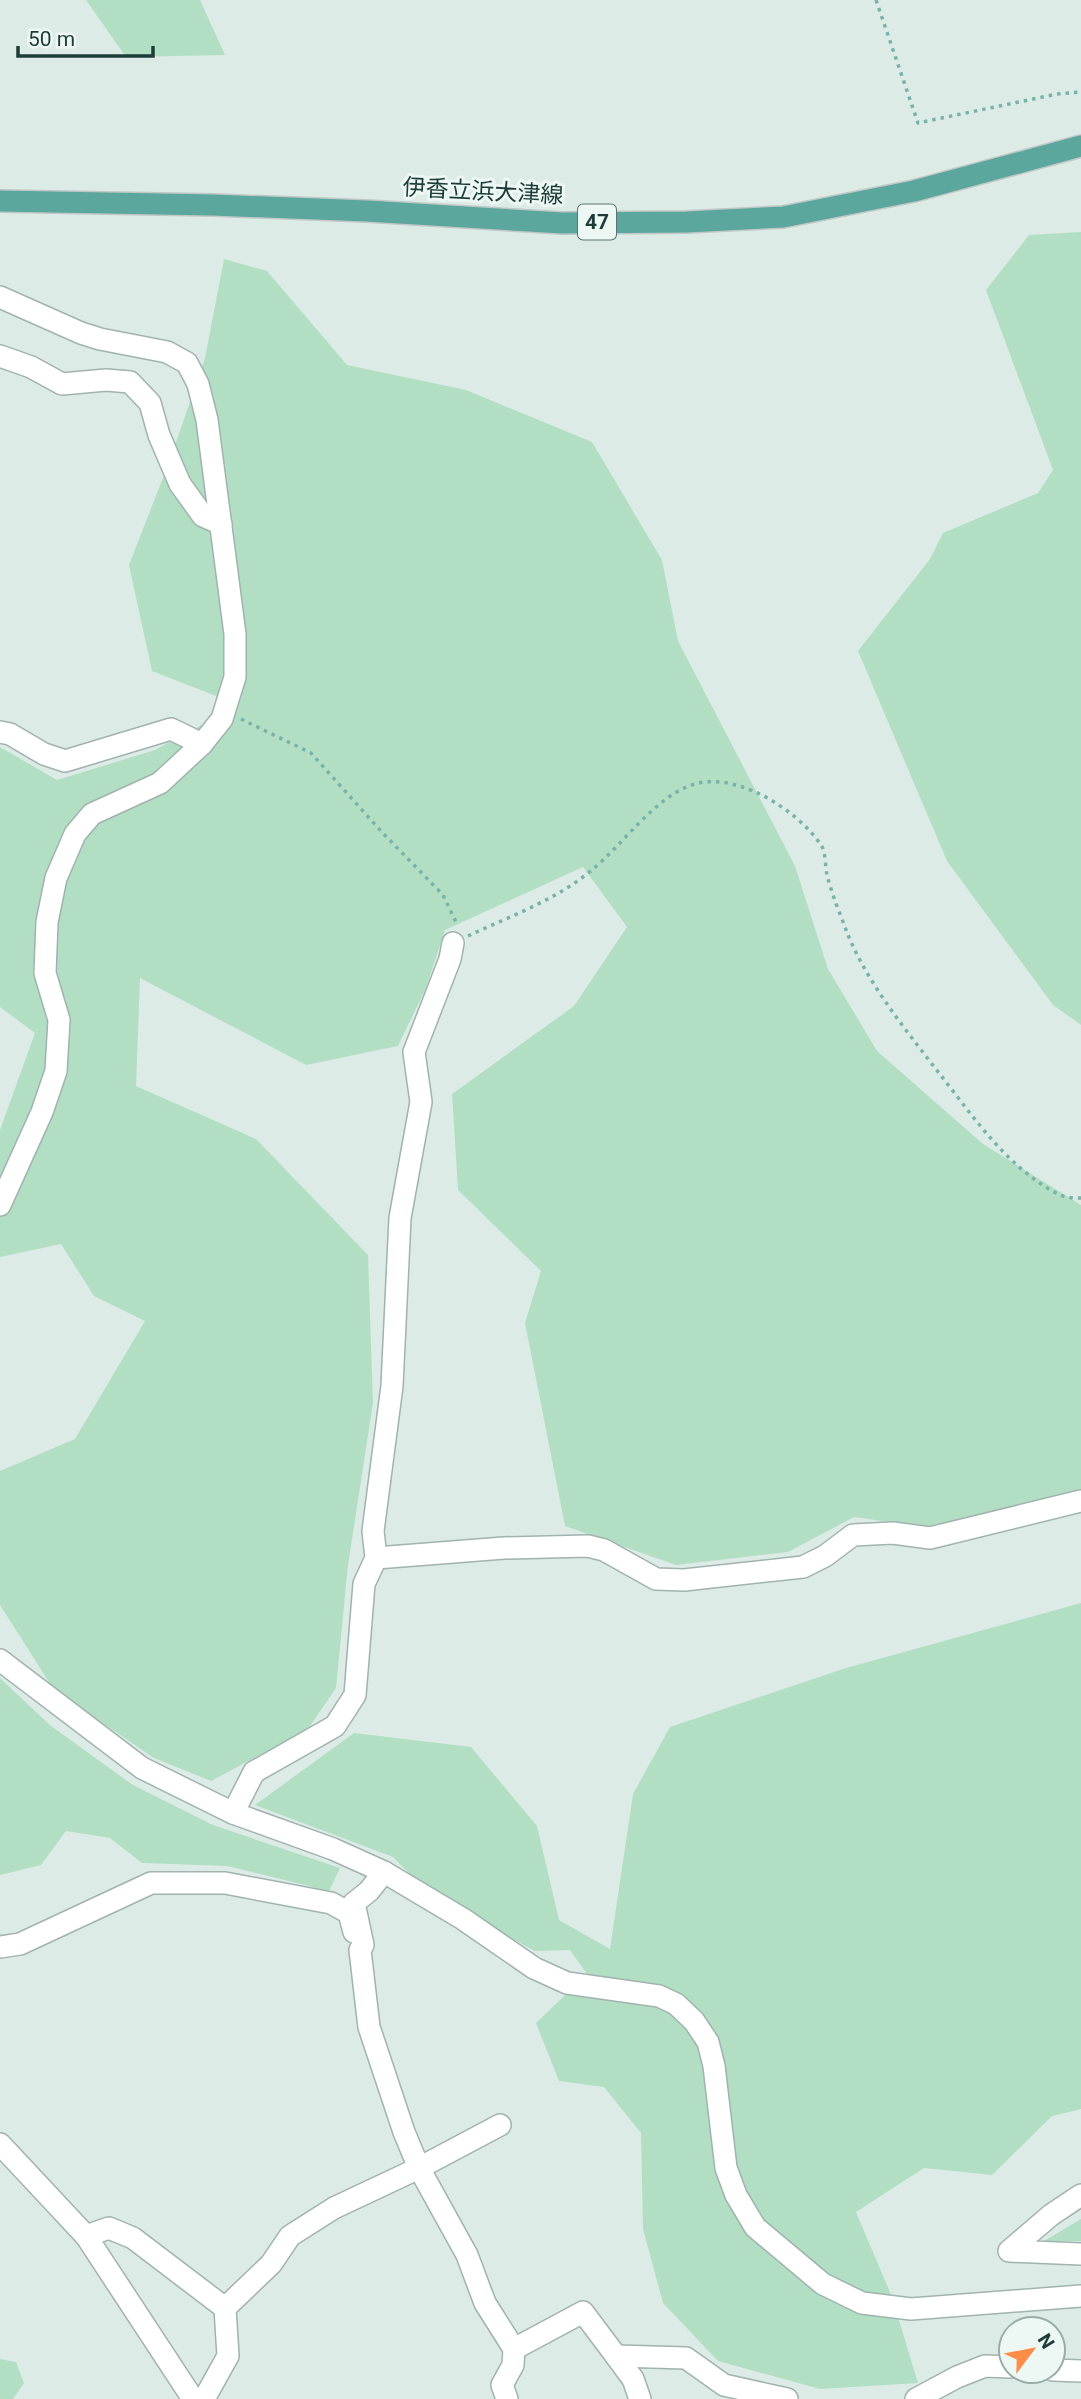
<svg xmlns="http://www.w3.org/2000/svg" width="1081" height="2399" viewBox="0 0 1081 2399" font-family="Roboto,'Noto Sans JP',sans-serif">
<rect width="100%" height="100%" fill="#ddebe6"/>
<!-- green -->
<g fill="#b2dfc4">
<polygon points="86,0 200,0 225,55 126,57"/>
<polygon points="1081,232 1081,1025 1053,1005 947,861 858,651 930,559 943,533 1038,493 1053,470 986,290 1029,235"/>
<polygon points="224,259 267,271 347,365 466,390 592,442 662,560 678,641 795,866 828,969 877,1051 983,1144 1081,1205 1081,1493 938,1529 854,1517 788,1552 676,1565 565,1526 525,1323 541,1271 458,1190 452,1094 574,1006 627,927 583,867 445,930 426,988 398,1046 306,1065 140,978 136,1086 256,1139 368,1255 373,1403 348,1565 336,1688 308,1729 211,1781 154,1758 54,1690 0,1605 0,1471 75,1439 145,1321 94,1296 61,1244 0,1257 0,1130 35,1033 0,1007 0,747 57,780 155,750 239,705 152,671 129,565 170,460 205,358"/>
<polygon points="1081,1603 1081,2109 1052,2116 992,2175 924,2168 856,2212 892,2297 918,2383 820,2389 718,2361 663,2303 643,2229 641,2133 604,2087 559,2081 536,2023 587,1974 570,1950 535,1951 430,1895 393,1857 255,1805 354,1733 471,1747 537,1826 559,1920 610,1949 633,1794 670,1727 846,1668"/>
<polygon points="0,1678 51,1726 133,1785 213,1825 340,1868 329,1891 227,1866 142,1863 110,1838 66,1831 41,1865 0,1875"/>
<polygon points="1081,2219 1081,2241 1044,2241"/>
<polygon points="0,2359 16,2362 24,2383 13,2399 0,2399"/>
</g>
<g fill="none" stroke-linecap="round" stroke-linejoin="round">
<!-- minor casing -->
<g stroke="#a0b3ae" stroke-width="24">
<g id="minor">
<polyline points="0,297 81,333 100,339 167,352 187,363 198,384 207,420 235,634 235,677 222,719 202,744 160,783 92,814 75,834 56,878 47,922 45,973 59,1020 56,1071 42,1112 0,1205"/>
<polyline points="0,356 31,367 62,384 106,380 130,382 150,403 159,435 180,484 203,516 221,524"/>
<polyline points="0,732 10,734 44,754 65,761 171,729 202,744"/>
<polyline points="376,1558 504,1548 588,1546 604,1550 656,1579 684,1580 803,1567 825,1556 853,1535 893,1533 930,1538 1081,1501"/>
<polyline points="0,1660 142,1768 233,1813 333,1849 384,1872 463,1919 534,1968 567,1983 659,1996 676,2004 694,2021 708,2042 714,2066 726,2168 736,2195 755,2227 823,2284 862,2303 911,2309 1081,2296"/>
<polyline points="233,1813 254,1772 335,1726 355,1695 364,1584 376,1558 373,1531 392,1386 400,1218 421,1102 414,1052 450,959 453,943"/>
<polyline points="384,1872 369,1891 354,1903 363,1945 360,1950 369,2027 404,2132 419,2168 467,2255 485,2303 514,2349 513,2365 502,2385 507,2399"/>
<polyline points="0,1947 20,1944 151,1883 225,1883 331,1903 349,1913 354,1932"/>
<polyline points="0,2144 86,2236 193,2399"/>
<polyline points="1081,2195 1051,2215 1009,2251 1081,2254"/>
<polyline points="86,2236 109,2228 133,2238 225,2308"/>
<polyline points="514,2349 583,2312 616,2356 686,2358 724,2385 787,2399"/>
<polyline points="616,2356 633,2379 640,2399"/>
<polyline points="1053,2370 1081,2371"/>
<polyline points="204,2399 228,2356 225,2308 271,2264 290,2236 334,2208 419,2168 500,2125"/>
<polyline points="916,2399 957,2377 985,2366 1011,2367"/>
</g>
</g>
<!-- major casing -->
<g stroke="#c0c8c7" stroke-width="24">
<polyline id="major" points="0,201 213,205 367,211 562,223 687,222 783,217 914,191 1081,146"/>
</g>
<!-- path -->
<g stroke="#79b3a8" stroke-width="3.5" stroke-dasharray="3.5 5" stroke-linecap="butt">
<polyline points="876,0 918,123 1057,94 1081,92"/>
<polyline points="241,719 311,753 379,829 443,895 457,924"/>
<path d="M468,936C510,916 557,900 593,869C623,844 653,800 689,786C732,768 797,809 821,845C826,852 825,866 827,875C832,895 841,916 848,935C869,985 903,1026 935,1068C971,1113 1007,1169 1060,1195C1067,1198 1074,1198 1081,1198"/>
</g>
<!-- minor -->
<use href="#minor" stroke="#fff" stroke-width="21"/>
<!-- major -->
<use href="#major" stroke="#5ba69d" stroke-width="21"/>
</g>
<g text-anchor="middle" stroke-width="6" stroke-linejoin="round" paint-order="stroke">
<!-- shield labels -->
<rect fill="#edf7f4" stroke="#5b7470" stroke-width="2" x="578" y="204.5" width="38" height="35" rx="5"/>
<g font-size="21" font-weight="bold" fill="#1d3c37">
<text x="597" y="229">47</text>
</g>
<!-- street labels -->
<g font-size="23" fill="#1d3c37" stroke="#edf7f4">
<text transform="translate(483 191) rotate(3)" y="8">伊香立浜大津線</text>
</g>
</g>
<!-- north arrow -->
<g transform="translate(1032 2350) rotate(58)"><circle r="33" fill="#edf7f4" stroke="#9aaca8" stroke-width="2"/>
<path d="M0-5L12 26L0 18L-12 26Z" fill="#ff8c47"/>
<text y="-10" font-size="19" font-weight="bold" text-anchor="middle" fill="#1d3c37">N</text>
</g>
<!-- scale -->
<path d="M18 46v10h135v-10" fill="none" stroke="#1d3c37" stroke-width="3.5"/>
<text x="28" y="46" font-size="21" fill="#1d3c37" stroke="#edf7f4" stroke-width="5" paint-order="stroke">50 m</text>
</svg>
